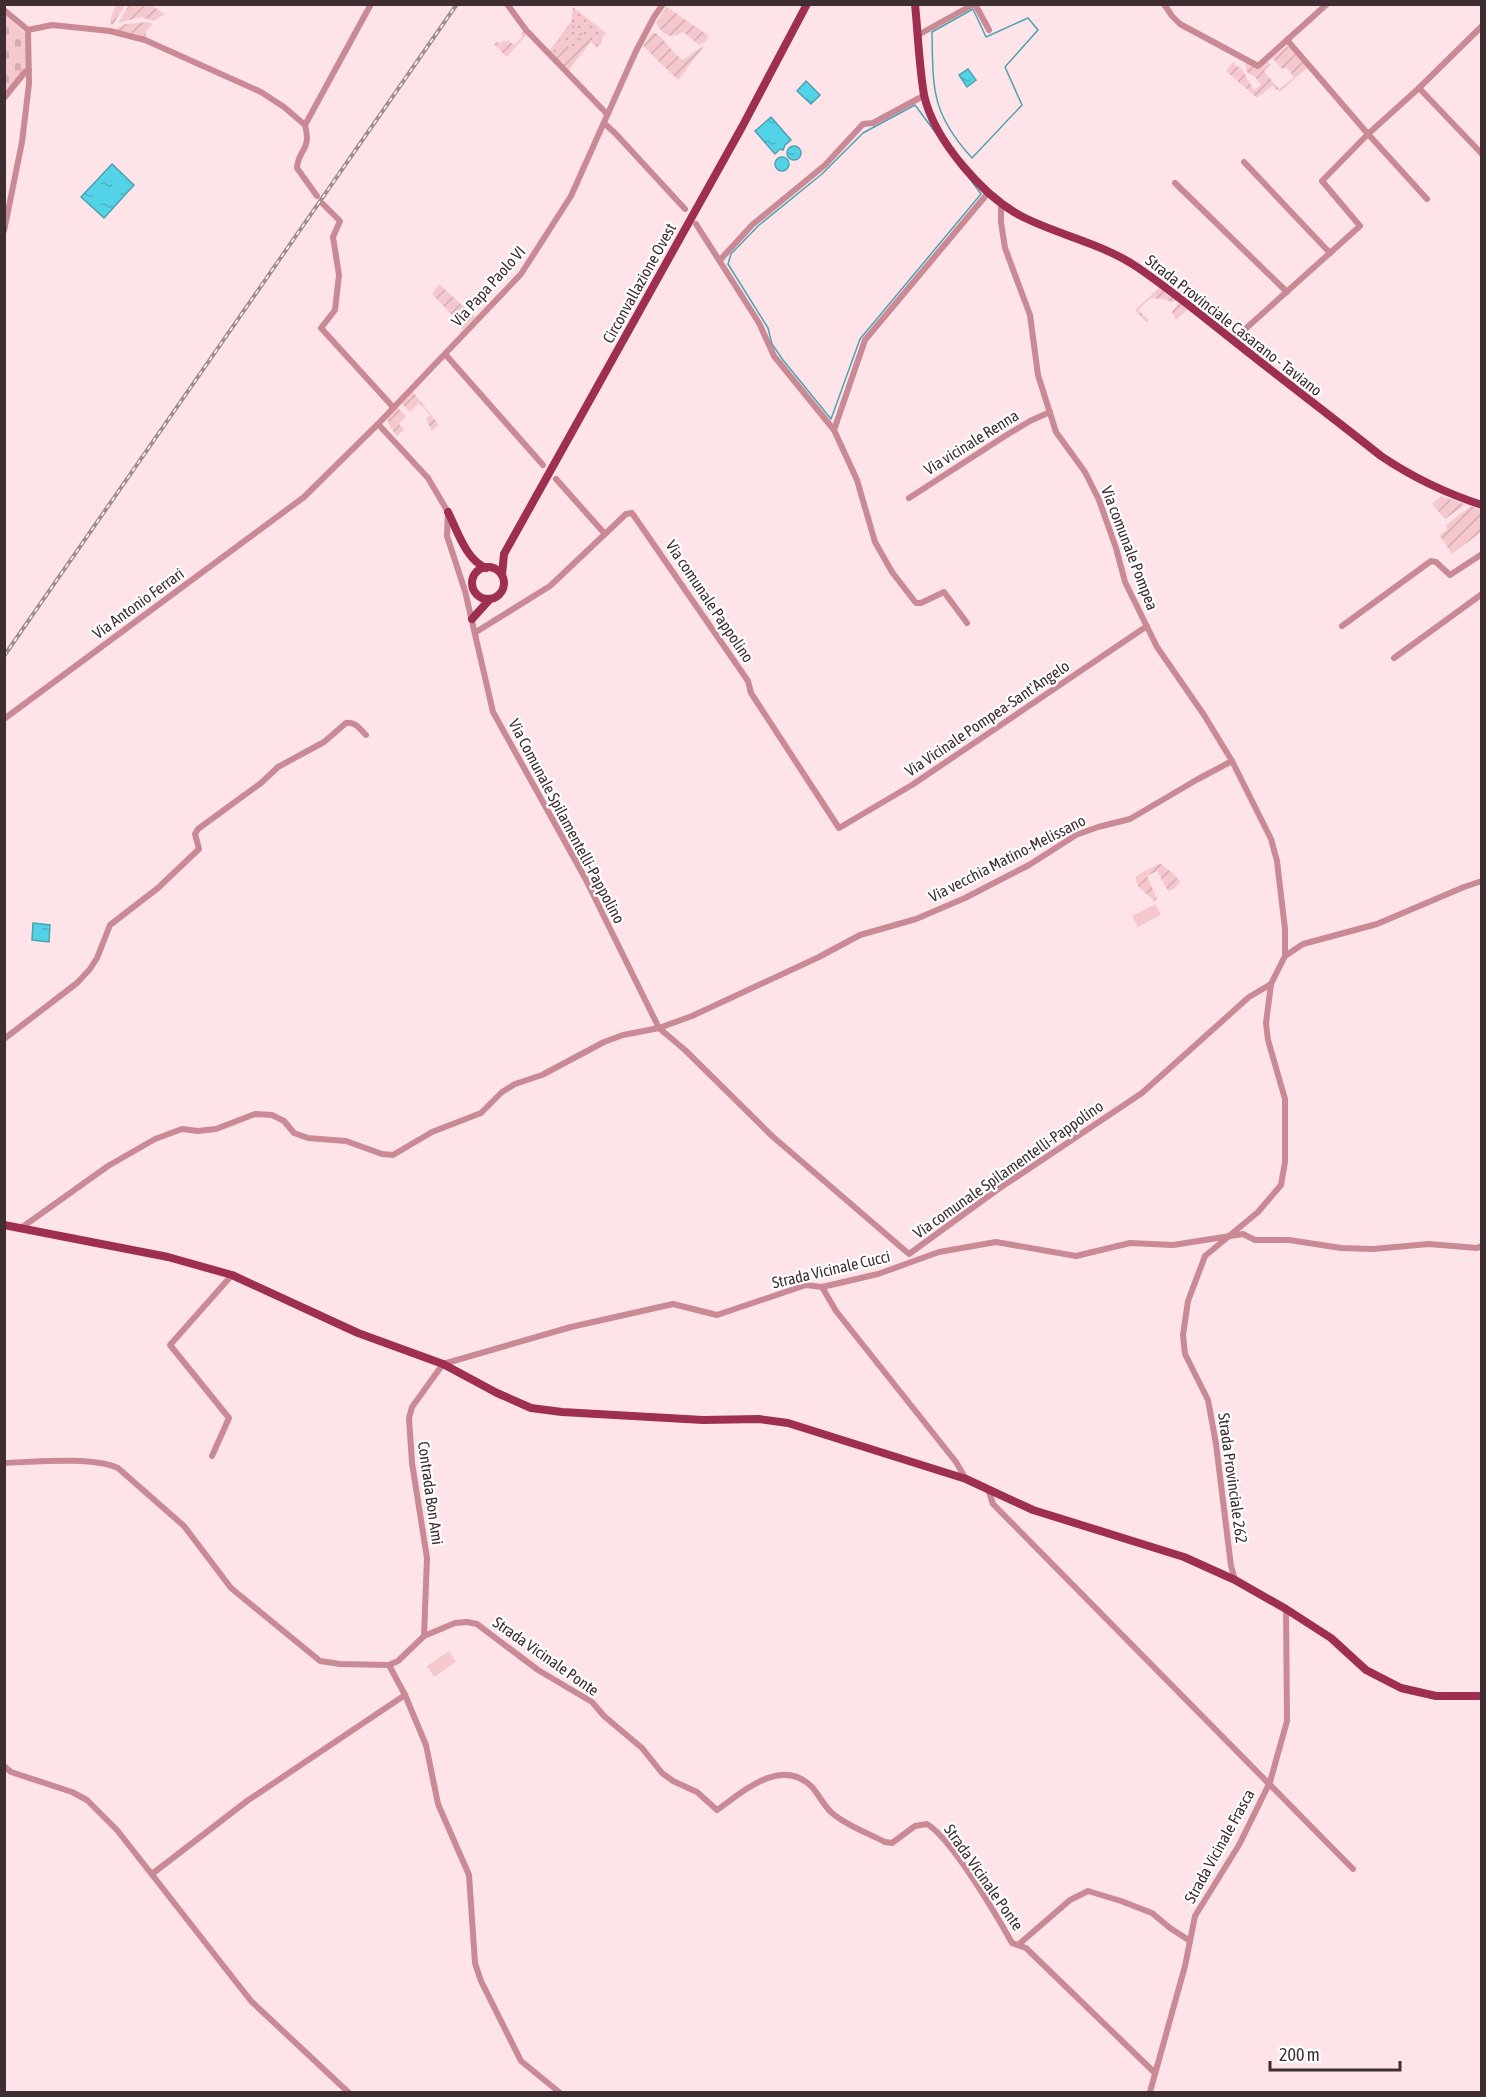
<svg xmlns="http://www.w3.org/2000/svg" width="1486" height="2097" viewBox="0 0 1486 2097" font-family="'Asap Condensed',sans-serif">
<defs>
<pattern id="grass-dots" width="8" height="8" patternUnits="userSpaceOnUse" patternTransform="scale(1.5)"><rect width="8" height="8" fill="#f5c8cf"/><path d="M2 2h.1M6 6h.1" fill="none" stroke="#d3acb2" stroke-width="1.8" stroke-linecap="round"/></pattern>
<pattern id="cemetery-stones" width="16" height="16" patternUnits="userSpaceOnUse" patternTransform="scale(1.5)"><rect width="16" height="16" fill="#f5c8cf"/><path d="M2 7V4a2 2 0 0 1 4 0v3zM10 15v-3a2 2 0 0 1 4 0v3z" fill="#d3acb2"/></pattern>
<pattern id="garden-furrows" width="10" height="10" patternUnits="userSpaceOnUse" patternTransform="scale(1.5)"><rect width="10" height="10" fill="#f5c8cf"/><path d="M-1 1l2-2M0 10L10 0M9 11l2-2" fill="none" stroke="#d3acb2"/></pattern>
<pattern id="water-ripples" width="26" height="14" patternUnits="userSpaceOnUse" patternTransform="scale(1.5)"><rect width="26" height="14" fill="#53d3e8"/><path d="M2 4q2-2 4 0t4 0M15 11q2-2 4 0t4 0" fill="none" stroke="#49b5c7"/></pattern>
</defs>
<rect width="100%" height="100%" fill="#fee4e8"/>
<!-- grass -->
<polygon fill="url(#grass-dots)" points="573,7 606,33 602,37 602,42 597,48 590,41 567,70 549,51 571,22"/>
<!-- cemetery -->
<polygon fill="url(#cemetery-stones)" points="5,15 25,33 27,68 5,96"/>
<!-- garden -->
<g fill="url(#garden-furrows)">
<polygon points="116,4 125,5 112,26 110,21"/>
<polygon points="129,5 151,5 165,14 154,21 141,17 118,23"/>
<path d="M667,7L709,36L705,42L699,45L683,32C671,40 663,35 656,23Z"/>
<polygon points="148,22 153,24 147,29 145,38 136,34 114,30 125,24"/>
<polygon points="572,23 591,42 567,72 552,54 560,48 559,39 572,50 583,40 572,28 569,27"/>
<polygon points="524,31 527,34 507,57 494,44 498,42 500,44 504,40 506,42 508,40 514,45 523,36 521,34"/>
<path d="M652,33H656C668,42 671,52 683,60L695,51L704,46L678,80L643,46Z"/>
<polygon points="1287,46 1290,48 1307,68 1280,92 1272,86 1257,98 1226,71 1234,61 1236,66 1241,68 1254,90 1261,85 1255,77 1247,72 1245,64 1246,62 1259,69 1268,61 1270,65 1264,71 1279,89 1294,77 1287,68 1282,69 1272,58"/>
<polygon points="439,284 475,317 463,330 461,328 465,324 456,314 453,316 432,294"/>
<polygon points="1160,287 1176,299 1176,301 1172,302 1163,299 1151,298 1138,310 1149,320 1146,322 1135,310"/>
<polygon points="1179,302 1188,309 1176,320 1172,312"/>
<polygon points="413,392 439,425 432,431 426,419 430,415 419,403 410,412 401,403"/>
<polygon points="397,407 406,416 399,424 404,430 397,436 390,427 387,418"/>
<polygon points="1441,496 1464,504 1465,505 1445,519 1432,504"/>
<polygon points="1471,506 1481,510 1481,532 1452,554 1439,535 1447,530 1446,525"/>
<path d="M1160,863L1175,875L1180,882L1174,889L1168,891L1157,871L1147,876L1157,899L1154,901C1146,891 1135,890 1136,876Z"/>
</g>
<!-- pitch -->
<g fill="#f5c8cf">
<polygon points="1155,904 1161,915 1138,927 1132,916"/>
<polygon points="449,1651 456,1662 434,1677 427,1666"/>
</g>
<!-- water -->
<g fill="url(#water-ripples)" stroke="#4da2b1" stroke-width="1.5">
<polygon points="968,69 976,80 967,87 959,75"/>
<polygon points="806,81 820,95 811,104 797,91"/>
<polygon points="771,117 791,140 785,145 783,150 780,149 775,154 755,131"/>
<circle cx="794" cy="153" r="7"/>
<circle cx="782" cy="164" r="7"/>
<polygon points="112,164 134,185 104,218 81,197"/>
<polygon points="33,923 50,925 49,942 32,940"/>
</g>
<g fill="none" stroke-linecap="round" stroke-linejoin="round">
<!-- stream -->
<g stroke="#4da2b1" stroke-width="1.5">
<path d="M973,9L986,37L1028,18L1038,30L1005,67L1022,105L972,158C931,113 933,89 932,32Z"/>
<polygon points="915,105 981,194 860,339 831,419 783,360 772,344 768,328 728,264 731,254 758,226 822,174 863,133"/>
</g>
<!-- minor -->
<g stroke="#c98995" stroke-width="6">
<polyline points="507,4 526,30 607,114"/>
<polyline points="975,4 989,30"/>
<polyline points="1164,4 1172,16 1180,24 1258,66 1287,40 1368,134 1419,88 1482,154"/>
<path d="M4,10L28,30L52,25L110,31L145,40L261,92L284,107L305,125C312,151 298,149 297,168L317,196"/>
<polyline points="918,35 974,4"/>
<polyline points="1287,40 1327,4"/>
<polyline points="1419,88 1482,26"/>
<polyline points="4,98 25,72 29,70"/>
<polyline points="605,124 615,133 685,209"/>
<polyline points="305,125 371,4"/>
<polyline points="1244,162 1330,253"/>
<polyline points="1175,183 1287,292"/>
<polyline points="323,204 340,221 333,237 339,275 335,310 321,328 393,407"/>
<polyline points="1001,204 1001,222 1005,248 1030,315 1038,375 1056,432 1085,472 1099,500 1116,548 1125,582 1157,647 1204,715 1232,761 1271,839 1277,861 1285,929 1285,956"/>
<polyline points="696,224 759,323 774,356 834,430 857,480 875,542 892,572 916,603 921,603 944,592 967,623"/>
<polyline points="4,231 22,142 29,84 28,30"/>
<polyline points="720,260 752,225 825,165 863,124 873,123 925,95"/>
<polyline points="1233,340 1360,226 1322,181 1368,134 1427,199"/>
<polyline points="445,354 543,465"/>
<polyline points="378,424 428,478 448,512 447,536 465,591 493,712 585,878 659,1028 685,1050 772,1136 909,1254 997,1190 1142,1093 1249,997 1271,984"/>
<polyline points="834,430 865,340 988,193"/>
<polyline points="556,479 605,534 626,514 632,513 748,681 751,693 839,828 912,785 1147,626"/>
<polyline points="909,498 1005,436 1030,421 1050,412"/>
<polyline points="1342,626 1431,561 1436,562 1450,575 1482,554"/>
<polyline points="476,632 550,586 605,534"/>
<polyline points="1394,658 1482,594"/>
<polyline points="4,719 304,497 378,424 521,274 571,196 636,51 654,17 663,4"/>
<path d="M4,1039L77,983L90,969L97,958L110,925L158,888L199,849L195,834L198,829L261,783L278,767L324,742L346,723C355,721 360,729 366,735"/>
<polyline points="21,1228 108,1166 155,1139 182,1129 198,1131 216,1129 255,1114 272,1115 284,1121 294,1133 308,1138 346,1141 382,1154 393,1155 432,1132 481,1113 502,1092 515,1084 542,1075 604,1042 623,1035 659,1028 692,1016 819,957 860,935 916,919 965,898 1029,865 1076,835 1098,827 1130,819 1198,779 1232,761"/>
<polyline points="822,1287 836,1311 956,1462 966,1479"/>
<polyline points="212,1456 229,1418 170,1345 232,1275"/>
<path d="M4,1463C34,1462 92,1456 118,1468L184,1526L231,1588L320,1661L340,1664L389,1665L398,1661L424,1636L455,1623L467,1622L477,1624L538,1670L592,1702L604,1716L642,1748L662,1773L673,1781L697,1792L717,1810C743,1792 781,1756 812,1787C819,1795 824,1806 832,1813C847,1826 868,1833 885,1842L892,1843L915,1826L927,1824C951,1838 997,1916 1012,1943L1026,1948L1155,2073"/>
<polyline points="988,1489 993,1504 1353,1869"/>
<polyline points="1235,1580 1231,1566 1216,1444 1208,1400 1185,1354 1183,1335 1188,1301 1205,1256 1258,1212 1281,1185 1285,1162 1285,1099 1268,1040 1266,1023 1271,984 1285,956 1303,944 1377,924 1464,887 1482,881"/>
<polyline points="424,1636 427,1558 412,1463 409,1418 412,1407 443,1364 571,1327 673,1304 717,1315 806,1285 822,1287 878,1274 939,1252 996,1242 1076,1256 1130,1243 1173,1245 1243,1234 1255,1240 1289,1240 1341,1248 1373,1249 1429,1244 1477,1248 1482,1246"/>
<polyline points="389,1665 405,1695 426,1745 438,1804 469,1875 475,1963 481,1981 521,2061 559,2092"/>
<polyline points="4,1766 11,1772 72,1792 87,1800 117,1830 251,2001 348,2092"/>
<polyline points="152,1874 247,1801 405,1695"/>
<polyline points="1018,1945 1070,1900 1088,1891 1121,1901 1152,1913 1170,1928 1190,1941"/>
<polyline points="1150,2092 1185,1966 1195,1916 1239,1845 1270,1782 1287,1721 1286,1609"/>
</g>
<!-- major -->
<g stroke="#9e2f50" stroke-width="8">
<path d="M915,4C918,34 919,65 924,95C934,140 984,198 1025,218C1062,236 1103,244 1137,267C1171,290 1202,316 1234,341C1283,380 1332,417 1381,456C1412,477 1445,493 1482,505"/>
<path d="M448,512C457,530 466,560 486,568"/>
<circle cx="488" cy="583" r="16"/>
<polyline points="502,575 504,554 742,127 807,4"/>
<polyline points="472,619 490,599"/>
<polyline points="4,1225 168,1257 232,1275 358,1333 443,1364 497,1393 531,1408 562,1412 703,1420 759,1419 788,1423 966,1479 1033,1510 1184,1557 1235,1580 1286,1609 1331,1638 1366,1670 1401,1688 1436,1696 1482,1696"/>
</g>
<!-- rail casing -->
<g stroke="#a18c8f" stroke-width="4">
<polyline id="rail" points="4,656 457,4"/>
</g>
<!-- rail -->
<use href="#rail" stroke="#fff" stroke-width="1.5" stroke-dasharray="4.5" stroke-linecap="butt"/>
</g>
<g text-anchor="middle" stroke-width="4.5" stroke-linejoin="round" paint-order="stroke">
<!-- street labels -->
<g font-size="16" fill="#3f2e31" stroke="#fff">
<text transform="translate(639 283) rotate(-61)" y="6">Circonvallazione Ovest</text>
<text transform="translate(488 286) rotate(-48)" y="6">Via Papa Paolo VI</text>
<text transform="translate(1234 325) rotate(38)" y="6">Strada Provinciale Casarano - Taviano</text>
<text transform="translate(971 442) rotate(-32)" y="6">Via vicinale Renna</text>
<text transform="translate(1130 548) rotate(69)" y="6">Via comunale Pompea</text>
<text transform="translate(710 601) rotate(56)" y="6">Via comunale Pappolino</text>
<text transform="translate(138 603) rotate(-36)" y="6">Via Antonio Ferrari</text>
<text transform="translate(987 718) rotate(-34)" y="6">Via Vicinale Pompea-Sant'Angelo</text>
<text transform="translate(567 821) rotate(62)" y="6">Via Comunale Spilamentelli-Pappolino</text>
<text transform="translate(1007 858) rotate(-27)" y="6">Via vecchia Matino-Melissano</text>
<text transform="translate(1008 1169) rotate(-35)" y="6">Via comunale Spilamentelli-Pappolino</text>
<text transform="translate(831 1269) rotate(-13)" y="6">Strada Vicinale Cucci</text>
<text transform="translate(1233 1478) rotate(82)" y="6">Strada Provinciale 262</text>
<text transform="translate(431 1493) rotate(82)" y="6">Contrada Bon Ami</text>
<text transform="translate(546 1656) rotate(35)" y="6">Strada Vicinale Ponte</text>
<text transform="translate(1219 1846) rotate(-61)" y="6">Strada Vicinale Frasca</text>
<text transform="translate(984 1877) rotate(55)" y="6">Strada Vicinale Ponte</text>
</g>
</g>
<!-- border -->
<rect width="1486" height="2097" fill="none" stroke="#3f2e31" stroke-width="12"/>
<!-- scale -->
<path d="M1270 2061v9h130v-9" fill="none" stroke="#3f2e31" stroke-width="3"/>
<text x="1279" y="2061" font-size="18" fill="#3f2e31" stroke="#ffffff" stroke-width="4.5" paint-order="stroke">200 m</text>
</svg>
